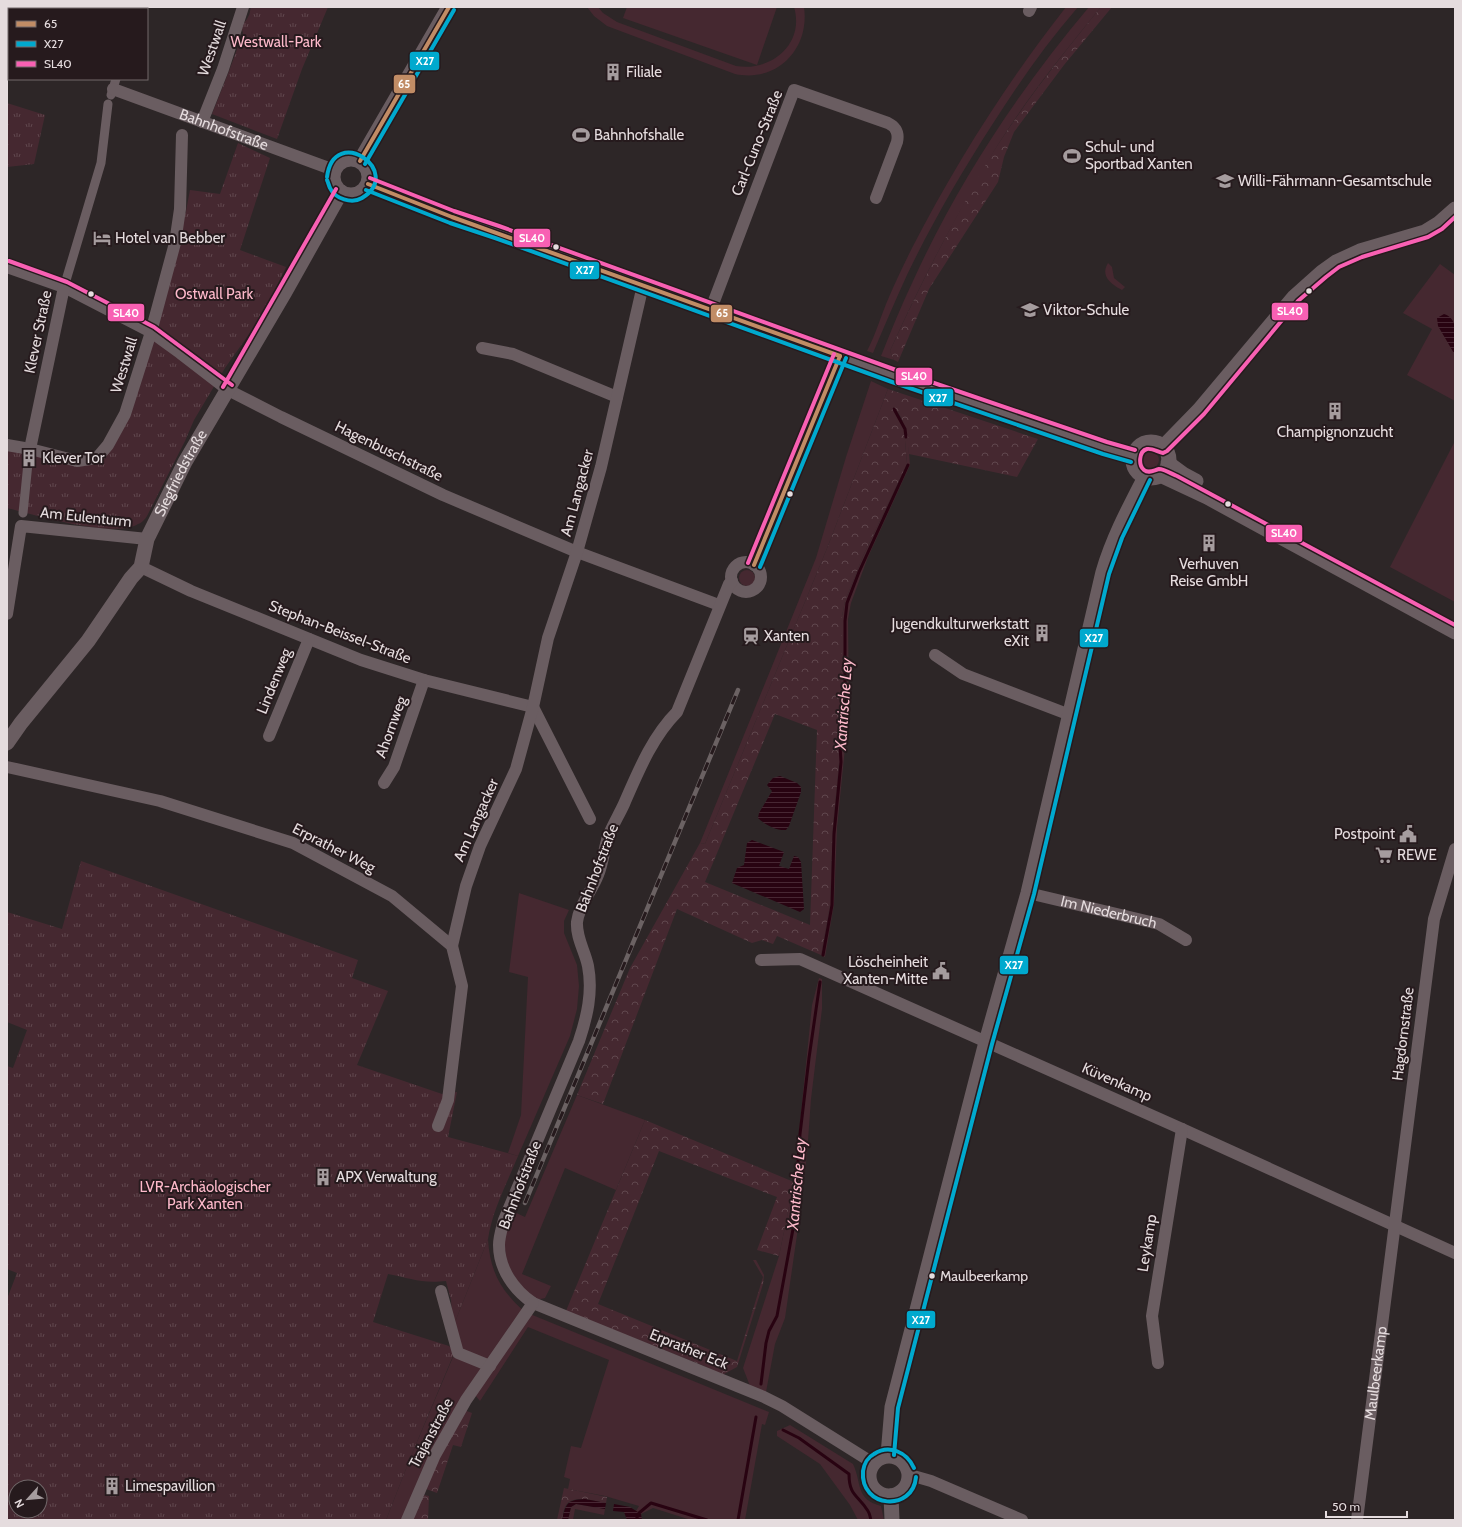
<svg xmlns="http://www.w3.org/2000/svg" width="1462" height="1527" viewBox="0 0 1462 1527" font-family="Cabin,sans-serif">
<defs>
<pattern id="forest-crowns" width="20" height="18" patternUnits="userSpaceOnUse"><rect width="20" height="18" fill="#452830"/><path d="M2 6a3 3 0 1 1 6 0M12 15a3 3 0 1 1 6 0" fill="none" stroke="#60474e"/></pattern>
<pattern id="park-tufts" width="24" height="20" patternUnits="userSpaceOnUse"><rect width="24" height="20" fill="#452830"/><path d="M3 7l-1-3M5 7V3M7 7l1-3M15 17l-1-3M17 17v-4M19 17l1-3" fill="none" stroke="#60474e"/></pattern>
<pattern id="water-rules" width="6" height="5" patternUnits="userSpaceOnUse"><rect width="6" height="5" fill="#280311"/><path d="M0 2.5h6" fill="none" stroke="#472733"/></pattern>
</defs>
<rect width="100%" height="100%" fill="#2d2627"/>
<!-- green -->
<g fill="#452830">
<path d="M587,7H598L603,13L617,22L736,66C771,72 805,44 794,7H804C810,49 777,83 735,74L607,26L594,16Z"/>
<polygon points="627,7 777,7 757,65 623,18"/>
<path d="M1066,7H1078C1046,44 1018,84 992,125C961,173 932,223 907,275C895,301 884,327 873,353L867,351C876,334 881,315 889,297C896,281 904,264 912,248C956,163 1007,82 1066,7Z"/>
<path d="M1089,7H1101C1066,50 1031,93 1001,140C991,155 983,171 974,187C943,240 915,295 890,351L894,360L881,356C891,331 901,306 913,281C958,182 1019,90 1089,7Z"/>
<path d="M1108,263L1112,267L1114,278L1125,287L1122,290C1111,284 1100,276 1108,263Z"/>
<polygon points="1440,264 1455,275 1455,401 1407,375 1432,329 1403,313"/>
<polygon points="871,381 888,389 828,546 705,844 700,843 816,558 846,457"/>
<polygon points="894,407 907,429 910,465 868,557 851,603 848,619 849,705 847,728 837,828 834,904 825,957 821,955 830,905 833,825 839,763 839,725 842,701 842,616 845,601 863,556 907,464 904,429 893,409"/>
<polygon points="1455,441 1455,602 1390,567"/>
<circle cx="1151" cy="460" r="8"/>
<circle cx="747" cy="578" r="8"/>
<polygon points="519,893 569,910 564,921 564,933 577,965 579,986 577,1009 570,1036 518,1156 508,1153 521,1115 528,977 509,972"/>
<polygon points="819,978 822,979 822,1009 811,1099 807,1154 798,1228 785,1318 775,1344 766,1392 750,1386 743,1368 779,1256 794,1182 812,1005"/>
<polygon points="577,1095 645,1120 616,1190 565,1168 522,1274 551,1286 545,1298 536,1300 524,1291 513,1277 506,1259 504,1240 512,1211 525,1217"/>
<path d="M488,1239C490,1271 500,1290 524,1311L488,1362L461,1351L453,1327Z"/>
<polygon points="530,1314 769,1412 765,1425 762,1424 745,1520 691,1520 653,1508 641,1514 636,1511 639,1506 605,1496 568,1489 570,1479 564,1477 571,1446 581,1448 609,1360 528,1327 480,1401 475,1395"/>
<polygon points="453,1357 481,1367 483,1370 404,1520 386,1520 411,1456"/>
<path d="M790,1425L853,1464C862,1483 855,1499 881,1506L884,1520H858L850,1505L820,1464L777,1436V1431Z"/>
<polygon points="576,1504 605,1509 604,1515 575,1509 573,1520 568,1520 571,1507"/>
</g>
<!-- forest -->
<g fill="url(#forest-crowns)" fill-rule="evenodd">
<path d="M1101,7H1112L1064,65L1014,132L1004,157L998,182L929,289L898,362L894,360L890,351C915,296 942,242 972,189C981,173 990,156 1001,140C1032,93 1066,50 1101,7Z"/>
<path d="M888,389L1038,439L1017,477L909,454C907,437 906,419 893,407V409L904,429L907,464L863,556L845,601L842,616V701L839,725V763L833,825L830,905L821,955L777,936L773,944L762,940L752,943L677,909L603,1104L577,1095L630,968L700,843L705,844L828,546ZM775,714L817,730L810,925L705,882Z"/>
<polygon points="645,1120 794,1182 779,1256 757,1250 777,1197 659,1151 598,1304 737,1361 763,1277 753,1260 756,1260 764,1275 763,1284 737,1367 722,1375 704,1366 566,1311"/>
<polygon points="464,1410 472,1413 461,1447 453,1445 437,1493 426,1489 431,1473"/>
<path d="M564,1488L607,1497L606,1503C595,1501 571,1493 565,1507C563,1511 563,1516 562,1520H557Z"/>
<polygon points="424,1495 429,1496 428,1520 412,1520"/>
</g>
<!-- park -->
<g fill="url(#park-tufts)" fill-rule="evenodd">
<path d="M251,7H328L302,69L277,139L212,114L229,71L243,33C240,25 245,23 248,17C250,15 250,10 251,7Z"/>
<polygon points="7,103 45,115 34,164 7,167"/>
<path d="M238,143L270,158L240,250L286,267L271,298L254,327L225,368L194,420L185,441L147,516C145,519 142,523 138,524C114,539 36,515 7,508V445L77,461L97,458L125,414L175,243L186,211L190,190L220,194Z"/>
<path d="M81,861L358,960L352,978L388,991L357,1065L442,1094L457,1092L448,1137L518,1156C507,1183 492,1211 488,1239L453,1327L451,1300L446,1281C422,1284 410,1278 388,1274L373,1322L449,1346L455,1351L411,1456L386,1520H7V1299L17,1273L7,1269V1066L13,1068L27,1030L7,1022V912L62,929ZM16,1487H40V1511H16Z"/>
</g>
<!-- water -->
<g fill="url(#water-rules)">
<path d="M1444,314C1460,318 1455,342 1455,355L1438,326L1437,318Z"/>
<path d="M780,776L797,783L801,787V792L789,826L786,830C777,831 764,824 758,818L759,813L772,791L767,785L773,778Z"/>
<polygon points="752,840 784,852 779,866 789,869 794,856 798,857 801,862 804,909 800,912 732,883 737,868 744,865 747,843"/>
<path d="M585,1499L606,1503L605,1509L576,1504L571,1507L568,1520H562C566,1503 567,1500 585,1499Z"/>
<polygon points="614,1504 630,1507 641,1514 642,1520 627,1520 624,1512 613,1511"/>
</g>
<g fill="none" stroke-linecap="round" stroke-linejoin="round">
<!-- stream -->
<g stroke="#280311" stroke-width="3">
<polyline points="894,409 905,429 906,437"/>
<polyline points="823,955 832,905 834,834 841,762 840,745 845,704 845,621 847,603 859,572 908,465"/>
<polyline points="761,1384 766,1343 769,1331 777,1316 793,1229 800,1134 809,1058 820,982"/>
<path d="M783,1430L799,1438L849,1474C849,1496 858,1495 868,1511C870,1514 870,1517 871,1520"/>
<polyline points="636,1520 639,1513 651,1503 707,1520"/>
<polyline points="738,1520 756,1417"/>
</g>
<!-- pedestrian -->
<g stroke="#6a5d61" stroke-width="9">
<polyline points="131,7 131,9"/>
<polyline points="111,95 116,79"/>
<polyline points="64,287 101,163 108,104"/>
<polyline points="23,513 28,463"/>
</g>
<!-- minor -->
<g stroke="#6a5d61" stroke-width="12">
<polyline points="1029,11 1031,7"/>
<path id="s1" d="M113,89L334,170"/>
<polyline points="202,122 223,69 243,7"/>
<polyline points="7,267 64,287 151,332 180,353 228,390 281,417 443,495 577,552 719,605"/>
<path d="M711,309L794,90L888,123C896,127 899,133 897,142L876,198"/>
<polyline points="482,348 513,354 617,397"/>
<polyline points="7,445 30,449 77,461 97,458 108,445 125,414 151,332 175,243 180,209 182,135"/>
<polyline points="30,449 64,287"/>
<circle cx="746" cy="577" r="15"/>
<polyline points="754,565 840,356"/>
<polyline points="141,567 191,591 361,660 424,680 533,707"/>
<path d="M732,581L729,584L677,712C652,737 638,772 624,804C619,815 612,826 608,837C604,849 603,863 598,875C592,891 579,905 577,922C576,938 585,951 588,966C593,992 587,1017 579,1041L504,1220C502,1228 499,1237 499,1245C499,1269 514,1290 533,1303L764,1397L782,1406L873,1463"/>
<polyline points="7,614 21,526 147,539"/>
<polyline points="935,655 963,674 1070,715"/>
<polyline points="533,707 590,819"/>
<polyline points="269,736 309,639"/>
<polyline points="7,767 160,801 293,843 392,896 452,946 462,986 448,1100 438,1126"/>
<polyline points="384,783 394,767 424,680"/>
<path id="s2" d="M1028,893L1159,924L1186,940"/>
<polyline points="452,946 466,886 480,846 516,769 533,707 548,638 577,552 601,467 643,285"/>
<polyline points="761,960 800,959 1182,1129 1455,1253"/>
<polyline points="441,1291 458,1353 490,1366"/>
<polyline points="1158,1363 1152,1316 1182,1129"/>
<polyline points="910,1475 931,1481 1022,1520"/>
<polyline points="407,1520 435,1455 466,1400 533,1303"/>
<path id="s3" d="M1357,1520L1434,919L1455,849"/>
</g>
<!-- tertiary -->
<g stroke="#6a5d61" stroke-width="15">
<circle cx="351" cy="177" r="18"/>
<polyline points="360,161 449,7"/>
<polyline points="368,184 452,217 497,232 894,376 1105,448 1133,456"/>
<circle cx="1151" cy="460" r="18"/>
<polyline points="1163,447 1199,410 1294,297 1322,272 1336,262 1360,251 1425,232 1438,224 1455,209"/>
<polyline points="1168,463 1183,474 1196,481"/>
<polyline points="1160,475 1207,497 1455,632"/>
<path id="s4" d="M7,743L21,723L88,641L131,578L141,567L147,539L185,462L285,292L341,192"/>
<path d="M888,1455L892,1407L986,1042L1028,893L1103,572C1113,538 1129,508 1145,477"/>
<circle cx="889" cy="1476" r="20"/>
<polyline points="891,1496 892,1520"/>
</g>
<!-- rail casing -->
<g stroke="#6b6263" stroke-width="4.5">
<polyline id="rail" points="525,1203 738,690"/>
</g>
<!-- rail -->
<use href="#rail" stroke="#261a1d" stroke-width="3" stroke-dasharray="9" stroke-linecap="butt"/>
<!-- bus-1 casing -->
<g stroke="#261a1d" stroke-width="7">
<g id="bus-1">
<polyline points="360,161 449,7"/>
<polyline points="368,184 452,217 840,356"/>
<polyline points="754,565 840,356"/>
</g>
</g>
<!-- bus-2 casing -->
<g stroke="#261a1d" stroke-width="7">
<g id="bus-2">
<polyline points="365,164 454,10"/>
<path d="M327,177C334,123 405,172 362,198C352,204 335,199 330,188C329,186 328,182 327,180"/>
<polyline points="366,190 450,223 495,238 892,382 1103,454 1131,462"/>
<polyline points="760,567 846,358"/>
<polyline points="894,1455 898,1408 992,1044 1034,894 1109,574 1122,538 1150,480"/>
<path d="M914,1468C907,1452 889,1444 874,1454C868,1457 864,1464 863,1471C860,1509 913,1512 916,1477"/>
</g>
</g>
<!-- bus-3 casing -->
<g stroke="#261a1d" stroke-width="7">
<g id="bus-3">
<polyline points="370,178 454,211 499,226 896,370 1107,442 1135,450"/>
<path d="M1455,217L1442,229L1428,237L1362,257L1339,267L1326,277L1298,301L1204,414L1167,451L1163,453C1158,452 1152,448 1147,449C1139,451 1138,465 1144,470C1149,474 1154,470 1159,469C1164,469 1172,474 1177,476L1455,625"/>
<polyline points="9,261 67,282 154,327 232,385"/>
<polyline points="223,387 336,189"/>
<polyline points="748,563 834,354"/>
</g>
</g>
<!-- bus-1 -->
<use href="#bus-1" stroke="#c18c65" stroke-width="4"/>
<!-- bus-2 -->
<use href="#bus-2" stroke="#00a9ce" stroke-width="4"/>
<!-- bus-3 -->
<use href="#bus-3" stroke="#f860b3" stroke-width="4"/>
</g>
<!-- icons -->
<defs>
<g id="building-bare" transform="scale(1.38)"><path d="M-4-6H4V6H1V3H-1V6H-4ZM-2.5-4.3h1.7v1.8h-1.7ZM.8-4.3h1.7v1.8H.8ZM-2.5-1h1.7V.8h-1.7ZM.8-1h1.7V.8H.8Z" fill="#a59c9e" stroke="#261a1d" stroke-width="2.5" paint-order="stroke"/></g>
<g id="stadium-bare" transform="scale(1.38)"><path d="M0-5a6.5 5 0 1 0 0 10a6.5 5 0 1 0 0-10ZM-3.5-1.8h7v3.6h-7Z" fill="#a59c9e" stroke="#261a1d" stroke-width="2.5" paint-order="stroke"/></g>
<g id="school-bare" transform="scale(1.38)"><path d="M0-5L7-2L0 1L-7-2ZM-4 1L0 2.5L4 1V4Q0 6-4 4Z" fill="#a59c9e" stroke="#261a1d" stroke-width="2.5" paint-order="stroke"/></g>
<g id="hotel-bare" transform="scale(1.38)"><path d="M-6-4.5h1.5V1H6V5H4.5V3h-9V5H-6ZM-4 0a1.8 1.8 0 1 1 3.6 0ZM.5 0V-2.5h3Q6-2.5 6 0Z" fill="#a59c9e" stroke="#261a1d" stroke-width="2.5" paint-order="stroke"/></g>
<g id="station-bare" transform="scale(1.38)"><path d="M-3-6H3Q5-6 5-4V2Q5 4 3 4L4.5 6H3L1.5 4h-3L-3 6H-4.5L-3 4Q-5 4-5 2V-4Q-5-6-3-6ZM-3.5-4v3h7v-3ZM-3.5 1v1.5H-2V1ZM2 1v1.5H3.5V1Z" fill="#a59c9e" stroke="#261a1d" stroke-width="2.5" paint-order="stroke"/></g>
<g id="civic-bare" transform="scale(1.38)"><path d="M-.6-6.5H3V-4.5H.6V-3L4-1V1h2V6H-6V1h2V-1L-.6-3ZM-1.2 2.5V6h2.4V2.5Z" fill="#a59c9e" stroke="#261a1d" stroke-width="2.5" paint-order="stroke"/></g>
<g id="supermarket-bare" transform="scale(1.38)"><path d="M-6-5.5h2.5l.6 2H6L4.5 2H-2.5L-4.4-4H-6ZM-1.5 3.2a1.3 1.3 0 1 0 .1 0ZM3 3.2a1.3 1.3 0 1 0 .1 0Z" fill="#a59c9e" stroke="#261a1d" stroke-width="2.5" paint-order="stroke"/></g>
</defs>
<g fill-rule="evenodd">
<use href="#building-bare" x="613" y="72"/>
<use href="#stadium-bare" x="581" y="135"/>
<use href="#stadium-bare" x="1072" y="156"/>
<use href="#school-bare" x="1225" y="181"/>
<use href="#hotel-bare" x="102" y="238"/>
<use href="#school-bare" x="1030" y="310"/>
<use href="#building-bare" x="1335" y="411"/>
<use href="#building-bare" x="29" y="458"/>
<use href="#building-bare" x="1209" y="543"/>
<use href="#building-bare" x="1042" y="633"/>
<use href="#station-bare" x="751" y="636"/>
<use href="#civic-bare" x="1408" y="834"/>
<use href="#supermarket-bare" x="1384" y="855"/>
<use href="#civic-bare" x="941" y="971"/>
<use href="#building-bare" x="323" y="1177"/>
<use href="#building-bare" x="112" y="1486"/>
</g>
<!-- markers -->
<g fill="#e5dcde" stroke="#261a1d" stroke-width="1.5">
<circle cx="556" cy="247" r="3.5"/>
<circle cx="1309" cy="291" r="3.5"/>
<circle cx="91" cy="294" r="3.5"/>
<circle cx="790" cy="494" r="3.5"/>
<circle cx="1228" cy="504" r="3.5"/>
<circle cx="932" cy="1276" r="3.5"/>
</g>
<g text-anchor="middle" stroke-width="4" stroke-linejoin="round" paint-order="stroke">
<!-- bus labels -->
<g font-size="14" fill="#e5dcde" stroke="#261a1d" text-anchor="start">
<text x="940" y="1281">Maulbeerkamp</text>
</g>
<!-- park labels -->
<g font-size="15" fill="#fdb9ca" stroke="#261a1d">
<text x="276" y="47">Westwall-Park</text>
<text x="214" y="299">Ostwall Park</text>
<text x="205" y="1192">LVR-Archäologischer<tspan x="205" dy="17">Park Xanten</tspan></text>
</g>
<!-- street labels -->
<g font-size="15" fill="#e5dcde" stroke="#261a1d">
<text transform="translate(212 48) rotate(-71)" y="5">Westwall</text>
<text dy="5" stroke="none"><textPath href="#s1" startOffset="118">Bahnhofstraße</textPath></text>
<text transform="translate(757 143) rotate(-68)" y="5">Carl-Cuno-Straße</text>
<text transform="translate(38 332) rotate(-78)" y="5">Klever Straße</text>
<text transform="translate(124 365) rotate(-73)" y="5">Westwall</text>
<text transform="translate(389 451) rotate(26)" y="5">Hagenbuschstraße</text>
<text dy="5" stroke="none"><textPath href="#s4" startOffset="324">Siegfriedstraße</textPath></text>
<text transform="translate(577 493) rotate(-75)" y="5">Am Langacker</text>
<text transform="translate(86 517) rotate(6)" y="5">Am Eulenturm</text>
<text transform="translate(340 632) rotate(21)" y="5">Stephan-Beissel-Straße</text>
<text transform="translate(274 681) rotate(-68)" y="5">Lindenweg</text>
<text transform="translate(391 727) rotate(-70)" y="5">Ahornweg</text>
<text transform="translate(476 820) rotate(-66)" y="5">Am Langacker</text>
<text transform="translate(334 848) rotate(27)" y="5">Erprather Weg</text>
<text transform="translate(597 868) rotate(-69)" y="5">Bahnhofstraße</text>
<text dy="5" stroke="none"><textPath href="#s2" startOffset="83">Im Niederbruch</textPath></text>
<text transform="translate(1403 1034) rotate(-83)" y="5">Hagdornstraße</text>
<text transform="translate(1117 1082) rotate(24)" y="5">Küvenkamp</text>
<text transform="translate(520 1185) rotate(-69)" y="5">Bahnhofstraße</text>
<text transform="translate(1147 1243) rotate(-81)" y="5">Leykamp</text>
<text transform="translate(689 1349) rotate(22)" y="5">Erprather Eck</text>
<text dy="5" stroke="none"><textPath href="#s3" startOffset="148">Maulbeerkamp</textPath></text>
<text transform="translate(431 1433) rotate(-62)" y="5">Trajanstraße</text>
</g>
<!-- poi labels -->
<g font-size="15" fill="#e5dcde" stroke="#261a1d" text-anchor="start">
<text x="626" y="77">Filiale</text>
<text x="594" y="140">Bahnhofshalle</text>
<text x="1085" y="152">Schul- und<tspan x="1085" dy="17">Sportbad Xanten</tspan></text>
<text x="1238" y="186">Willi-Fährmann-Gesamtschule</text>
<text x="115" y="243">Hotel van Bebber</text>
<text x="1043" y="315">Viktor-Schule</text>
<text x="1335" y="437" text-anchor="middle">Champignonzucht</text>
<text x="42" y="463">Klever Tor</text>
<text x="1209" y="569" text-anchor="middle">Verhuven<tspan x="1209" dy="17">Reise GmbH</tspan></text>
<text x="1029" y="629" text-anchor="end">Jugendkulturwerkstatt<tspan x="1029" dy="17">eXit</tspan></text>
<text x="764" y="641">Xanten</text>
<text x="1395" y="839" text-anchor="end">Postpoint</text>
<text x="1397" y="860">REWE</text>
<text x="928" y="967" text-anchor="end">Löscheinheit<tspan x="928" dy="17">Xanten-Mitte</tspan></text>
<text x="336" y="1182">APX Verwaltung</text>
<text x="125" y="1491">Limespavillion</text>
</g>
<!-- water labels -->
<g font-size="16" font-style="italic" fill="#febacb" stroke="#261a1d">
<text transform="translate(843 704) rotate(-86)" y="6">Xantrische Ley</text>
<text transform="translate(796 1184) rotate(-85)" y="6">Xantrische Ley</text>
</g>
</g>
<g stroke="#261a1d" stroke-width="1.5">
<rect x="409" y="51" width="31" height="20" rx="4" fill="#00a9ce"/>
<rect x="393" y="74" width="23" height="20" rx="4" fill="#c18c65"/>
<rect x="513" y="228" width="38" height="20" rx="4" fill="#f860b3"/>
<rect x="569" y="261" width="31" height="19" rx="4" fill="#00a9ce"/>
<rect x="1271" y="302" width="38" height="19" rx="4" fill="#f860b3"/>
<rect x="107" y="303" width="38" height="19" rx="4" fill="#f860b3"/>
<rect x="710" y="304" width="23" height="19" rx="4" fill="#c18c65"/>
<rect x="895" y="367" width="38" height="19" rx="4" fill="#f860b3"/>
<rect x="923" y="388" width="31" height="19" rx="4" fill="#00a9ce"/>
<rect x="1265" y="524" width="38" height="19" rx="4" fill="#f860b3"/>
<rect x="1079" y="628" width="30" height="20" rx="4" fill="#00a9ce"/>
<rect x="999" y="955" width="30" height="20" rx="4" fill="#00a9ce"/>
<rect x="906" y="1310" width="30" height="19" rx="4" fill="#00a9ce"/>
</g>
<g font-size="11" text-anchor="middle" font-weight="bold" fill="#fff">
<text x="425" y="65">X27</text>
<text x="404" y="88">65</text>
<text x="532" y="242">SL40</text>
<text x="585" y="274">X27</text>
<text x="1290" y="315">SL40</text>
<text x="126" y="317">SL40</text>
<text x="722" y="317">65</text>
<text x="914" y="380">SL40</text>
<text x="938" y="402">X27</text>
<text x="1284" y="537">SL40</text>
<text x="1094" y="642">X27</text>
<text x="1014" y="969">X27</text>
<text x="921" y="1324">X27</text>
</g>
<!-- border -->
<rect width="1462" height="1527" fill="none" stroke="#e5dcde" stroke-width="16"/>
<!-- legend -->
<rect x="8" y="8" width="140" height="72" fill="#261a1d" stroke="#72686a"/>
<rect x="16" y="21" width="20" height="6" fill="#c18c65" stroke="#72686a"/>
<text x="44" y="28" font-size="12" fill="#e5dcde">65</text>
<rect x="16" y="41" width="20" height="6" fill="#00a9ce" stroke="#72686a"/>
<text x="44" y="48" font-size="12" fill="#e5dcde">X27</text>
<rect x="16" y="61" width="20" height="6" fill="#f860b3" stroke="#72686a"/>
<text x="44" y="68" font-size="12" fill="#e5dcde">SL40</text>
<!-- north arrow -->
<g transform="translate(28 1499) rotate(243)"><circle r="19" fill="#261a1d" stroke="#72686a"/>
<path d="M0-3L7 15L0 10L-7 15Z" fill="#a59c9e"/>
<text y="-6" font-size="11" font-weight="bold" text-anchor="middle" fill="#e5dcde">N</text>
</g>
<!-- scale -->
<path d="M1326 1511v6h81v-6" fill="none" stroke="#e5dcde" stroke-width="2"/>
<text x="1332" y="1511" font-size="12" fill="#e5dcde" stroke="#261a1d" stroke-width="3" paint-order="stroke">50 m</text>
</svg>
